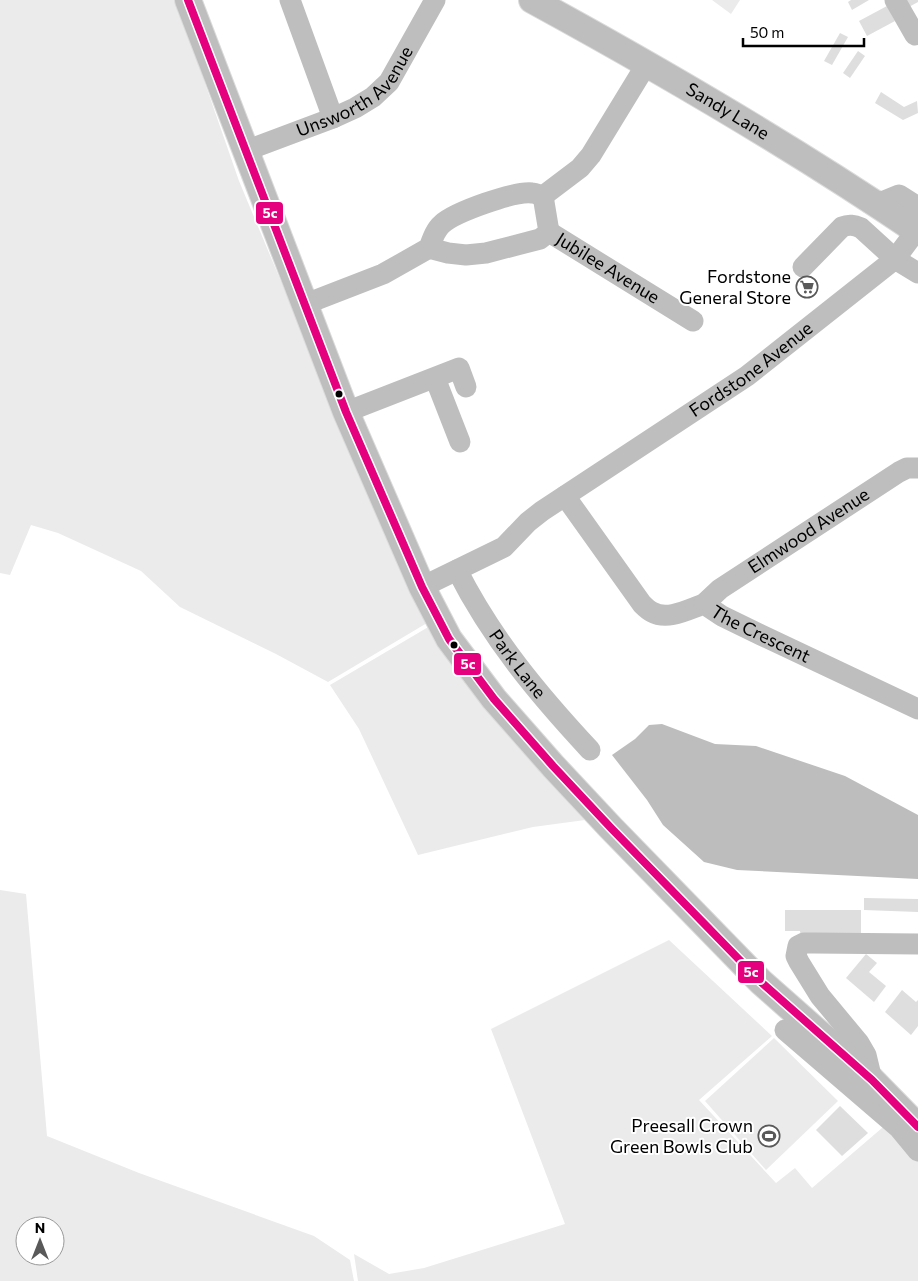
<svg xmlns="http://www.w3.org/2000/svg" width="918" height="1281" viewBox="0 0 918 1281" font-family="Commissioner,sans-serif">
<rect width="100%" height="100%" fill="#fff"/>
<!-- green -->
<g fill="#ebebeb" fill-rule="evenodd">
<polygon points="0,0 176,0 239,181 364,480 427,623 328,682 276,654 180,607 141,571 58,533 31,525 10,575 0,573"/>
<polygon points="712,0 740,0 731,14"/>
<polygon points="430,626 511,733 585,820 533,827 418,855 359,729 330,685"/>
<path d="M0,890L26,894L47,1136L139,1173L314,1236L350,1260L354,1281H0ZM25,1226H55V1256H25Z"/>
<polygon points="669,940 772,1036 699,1100 776,1183 795,1168 812,1188 889,1122 918,1159 918,1281 358,1281 354,1254 389,1274 424,1268 565,1224 491,1029"/>
<polygon points="774,1038 838,1101 766,1170 705,1101"/>
</g>
<!-- water -->
<polygon fill="#bdbdbd" points="662,724 715,744 756,746 845,776 918,815 918,879 737,870 704,862 663,825 647,800 612,755 635,739 649,725"/>
<!-- building -->
<g fill="#dedede">
<polygon points="851,0 869,0 852,10 848,2"/>
<polygon points="903,0 918,0 918,2 907,8"/>
<polygon points="887,6 895,21 867,36 859,21"/>
<polygon points="840,33 848,37 832,65 824,61"/>
<polygon points="858,51 865,56 850,78 843,73"/>
<polygon points="881,92 904,107 917,101 918,113 903,120 875,103"/>
<polygon points="864,898 918,899 918,912 864,910"/>
<polygon points="785,910 861,910 861,940 801,939 800,931 785,931"/>
<polygon points="866,954 877,963 869,972 886,986 874,1002 846,978"/>
<polygon points="902,990 916,1002 918,1000 918,1026 911,1035 885,1012"/>
<polygon points="840,1106 868,1133 842,1156 816,1130"/>
</g>
<g fill="none" stroke-linecap="round" stroke-linejoin="round">
<!-- major casing -->
<g stroke="#dbdbdb" stroke-width="28">
<g id="major">
<polyline points="188,0 346,412 422,587 449,639 494,699 553,766 611,828 761,982 872,1080 918,1127"/>
<path id="s7" d="M532,0C664,72 794,148 918,232"/>
</g>
</g>
<!-- minor -->
<g stroke="#bebebe" stroke-width="21">
<polyline points="290,0 333,118"/>
<polyline points="895,0 915,35 918,33"/>
<path id="s1" d="M245,151L333,118L355,108L373,97L389,82L435,0"/>
<polyline points="877,204 899,195 918,207"/>
<path id="s2" d="M549,232L693,321"/>
<polyline points="429,248 448,253 466,255 486,253 540,239 549,232 543,196"/>
<path d="M803,267L842,227C849,224 854,225 861,228L895,259L918,273"/>
<path d="M303,305L383,274L429,248C432,240 435,230 442,224C455,212 514,191 532,193C535,193 540,195 543,196L580,168L591,155L646,65"/>
<polyline points="435,378 460,442"/>
<polyline points="346,412 459,368 466,387"/>
<path id="s3" d="M565,496L642,604C645,607 648,610 652,612C668,621 689,609 704,604L722,616L761,635L918,709"/>
<path id="s4" d="M457,570C492,639 538,694 590,750"/>
<path id="s5" d="M422,587L504,547L528,522L542,511L747,376L895,259L916,231"/>
<path id="s6" d="M704,604L720,589L899,472L907,468H918"/>
<polyline points="785,1030 899,1128 918,1151"/>
<polyline points="872,1080 866,1055 859,1043 820,996 799,962 796,956 798,946 804,943 814,943 918,944"/>
</g>
<!-- major -->
<use href="#major" stroke="#bebebe" stroke-width="26"/>
<!-- bus-1 casing -->
<g stroke="#fff" stroke-width="11">
<polyline id="bus-1" points="188,0 346,412 422,587 449,639 494,699 553,766 611,828 761,982 872,1080 918,1127"/>
</g>
<!-- bus-1 -->
<use href="#bus-1" stroke="#e5007d" stroke-width="8"/>
</g>
<!-- icons -->
<defs>
<g id="supermarket-ring" transform="scale(1.125)"><circle r="9.5" fill="#fff" stroke="#595959" stroke-width="1.5"/><path d="M-6-5.5h2.5l.6 2H6L4.5 2H-2.5L-4.4-4H-6ZM-1.5 3.2a1.3 1.3 0 1 0 .1 0ZM3 3.2a1.3 1.3 0 1 0 .1 0Z" fill="#595959"/></g>
<g id="stadium-ring" transform="scale(1.125)"><circle r="9.5" fill="#fff" stroke="#595959" stroke-width="1.5"/><path d="M0-5a6.5 5 0 1 0 0 10a6.5 5 0 1 0 0-10ZM-3.5-1.8h7v3.6h-7Z" fill="#595959"/></g>
</defs>
<g fill-rule="evenodd">
<use href="#supermarket-ring" x="807" y="287"/>
<use href="#stadium-ring" x="769" y="1136"/>
</g>
<!-- markers -->
<g fill="#000" stroke="#fff" stroke-width="2">
<circle cx="339" cy="394" r="4.5"/>
<circle cx="454" cy="645" r="4.5"/>
</g>
<g text-anchor="middle" stroke-width="4" stroke-linejoin="round" paint-order="stroke">
<!-- street labels -->
<g font-size="18" fill="#000" stroke="#fff">
<text dy="6" stroke="none"><textPath href="#s1" startOffset="128">Unsworth Avenue</textPath></text>
<text dy="6" stroke="none"><textPath href="#s7" startOffset="225">Sandy Lane</textPath></text>
<text dy="6" stroke="none"><textPath href="#s2" startOffset="69">Jubilee Avenue</textPath></text>
<text dy="6" stroke="none"><textPath href="#s5" startOffset="396">Fordstone Avenue</textPath></text>
<text dy="6" stroke="none"><textPath href="#s6" startOffset="128">Elmwood Avenue</textPath></text>
<text dy="6" stroke="none"><textPath href="#s3" startOffset="264">The Crescent</textPath></text>
<text dy="6" stroke="none"><textPath href="#s4" startOffset="112">Park Lane</textPath></text>
</g>
<!-- poi labels -->
<g font-size="18" fill="#000" stroke="#fff" text-anchor="end">
<text x="791" y="283">Fordstone<tspan x="791" dy="21">General Store</tspan></text>
<text x="753" y="1132">Preesall Crown<tspan x="753" dy="21">Green Bowls Club</tspan></text>
</g>
</g>
<g stroke="#fff" stroke-width="2">
<rect x="255" y="201" width="29" height="24" rx="5" fill="#e5007d"/>
<rect x="453" y="652" width="29" height="24" rx="5" fill="#e5007d"/>
<rect x="737" y="960" width="28" height="24" rx="5" fill="#e5007d"/>
</g>
<g font-size="14" text-anchor="middle" font-weight="bold" fill="#fff">
<text x="270" y="218">5c</text>
<text x="468" y="669">5c</text>
<text x="751" y="977">5c</text>
</g>
<!-- north arrow -->
<g transform="translate(40 1241)"><circle r="24" fill="#ffffff" stroke="#999999"/>
<path d="M0-4L9 19L0 12L-9 19Z" fill="#595959"/>
<text y="-8" font-size="14" font-weight="bold" text-anchor="middle" fill="#000000">N</text>
</g>
<!-- scale -->
<path d="M743 38v8h121v-8" fill="none" stroke="#000000" stroke-width="2.5"/>
<text x="750" y="38" font-size="15" fill="#000000" stroke="#ffffff" stroke-width="4" paint-order="stroke">50 m</text>
</svg>
